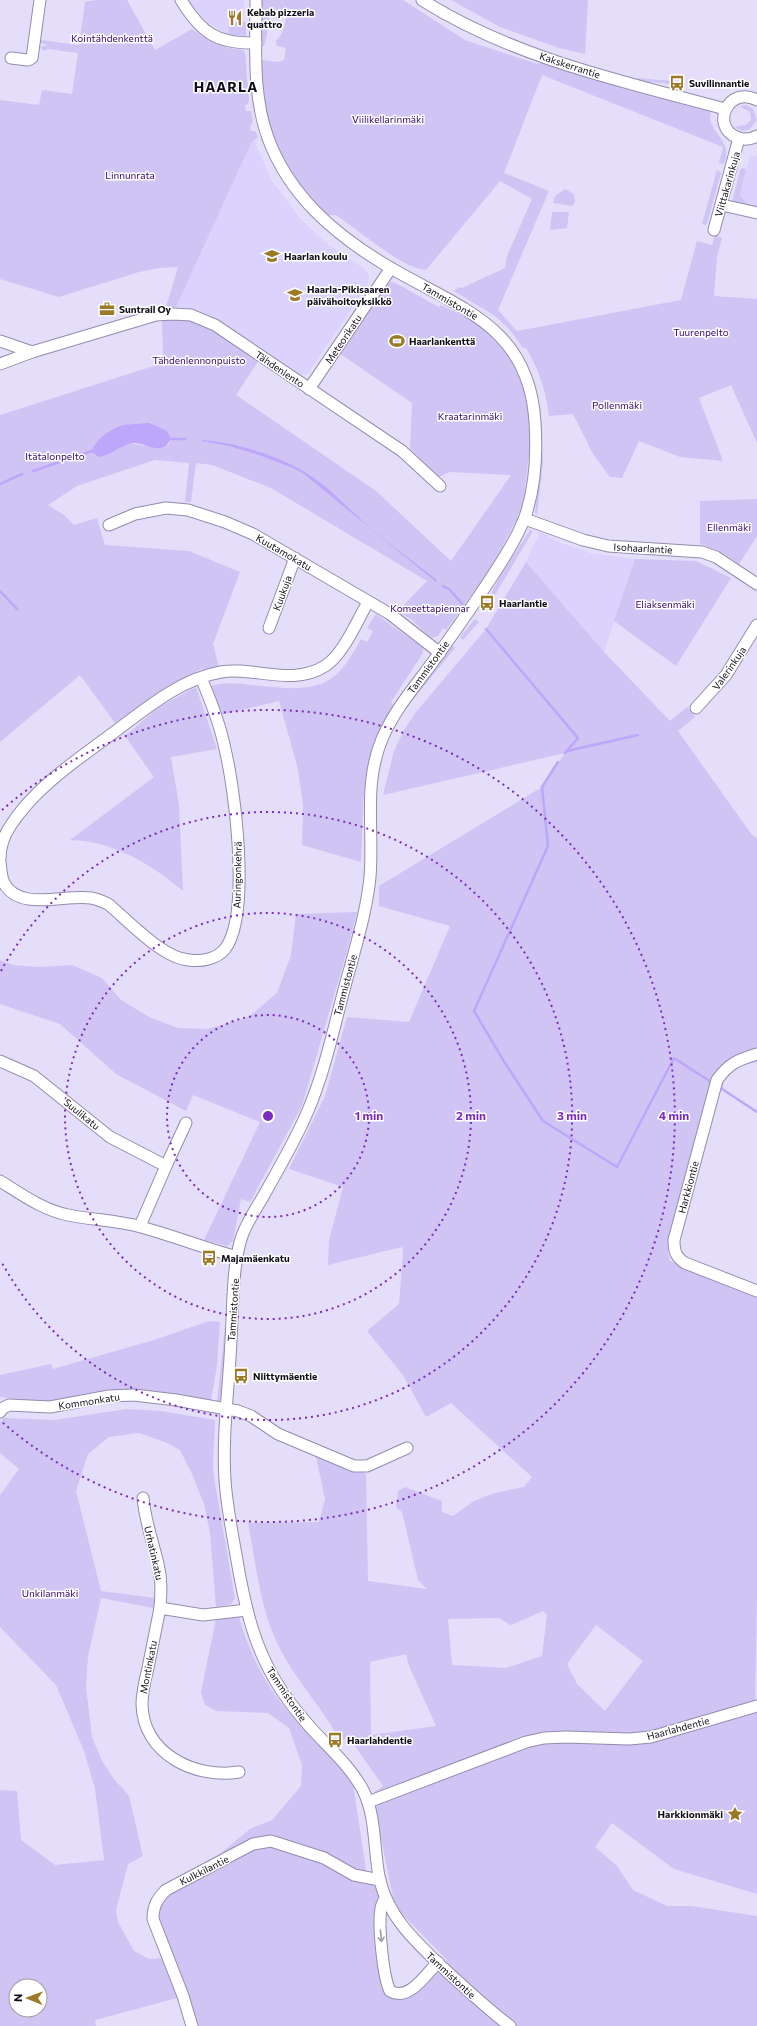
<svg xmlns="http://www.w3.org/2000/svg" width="757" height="2026" viewBox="0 0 757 2026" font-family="Commissioner,sans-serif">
<rect width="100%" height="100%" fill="#e4defb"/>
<!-- built -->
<g fill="#dbd2fd">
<polygon points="188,0 244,0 243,23 229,34 223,32 203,20"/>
<polygon points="253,138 272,181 300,218 326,243 366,270 369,277 367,286 309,372 305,375 300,374 212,316 195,309 176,307"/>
<polygon points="750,155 757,156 757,206 746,203 740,195"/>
<polygon points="540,532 561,543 590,553 635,559 604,652 526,562"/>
</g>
<!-- green -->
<g fill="#cfc4f3" fill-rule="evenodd">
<path d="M96,0H127L155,50L192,29C208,41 223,49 243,50L245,52L249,102L245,106L246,111H251L253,122L250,127L251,131H255L258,137L251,143L176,307H166L178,267L159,268L139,272L59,297L0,279V100L39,105L42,90L72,94L78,53L48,49L44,51L40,47L48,45L37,42L40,40L79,45L85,2Z"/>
<path d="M262,0H403L465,40L537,64L543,62L627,90L711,112C706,128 726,138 726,151C727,155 725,160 724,164L719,163L723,147L542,75L504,173L549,191L498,310L517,331L681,300L697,241L712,245L715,234L722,238L717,257L714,296L757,299V443L731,385L699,398L723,461L680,457L639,441L622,478L610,477L593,454L573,414L549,416C546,391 539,370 526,348H523L510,330L495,316L454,291L459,287L462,288L505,268L507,256L532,199L500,181L426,270C403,269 357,229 336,215H328C296,184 268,145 262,100C260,87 262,73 262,60L278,62L284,60L286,49L283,47L277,46L276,41C284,34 287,20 286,10L273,11C266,21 269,35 264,46H261Z"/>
<polygon points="451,0 588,0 585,54 559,48 500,27"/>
<polygon points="240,21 246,22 246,36 228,35 229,27"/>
<polygon points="637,78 673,81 673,84 637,81"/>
<polygon points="746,105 753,109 757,120 750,129 742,131 736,128 737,126 746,125 751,120 750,112 739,106"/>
<polygon points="742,168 746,169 740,195 746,203 757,206 757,209 732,202 740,170"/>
<polygon points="717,170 721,173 707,224 705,225 702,224"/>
<polygon points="565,189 574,194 575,201 573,206 553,203 555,196"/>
<polygon points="552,212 569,212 567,228 550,230"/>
<path d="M391,282C397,282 430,303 439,307L441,305L482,325L505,347L526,386L531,437L524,498L517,519L491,568L446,630L443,628L438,636L431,638L412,620L398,611L427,581L271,488L212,465L196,463L191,502H185L189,463L155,460L77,486L48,505L64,515L74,525L97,518L105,545L189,551L240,572L213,644L219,667L199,670L171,685L115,723L80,675L0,742V415L163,363L162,319H184L204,325L259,360L236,395L376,491L451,561L511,475L449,472L439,477L410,449L412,403L339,353L385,284L387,285ZM134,425L171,439C167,457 140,442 128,444L121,426Z"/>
<polygon points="539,417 541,417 543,463 537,515 535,513 540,463"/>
<polygon points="757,499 757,536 739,564 723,553 700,544 700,501"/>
<polygon points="530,530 533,531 492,600 489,598 500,576"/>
<polygon points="635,559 696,561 731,578 676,666 614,621"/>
<path d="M526,562L604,652L670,721L687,707L695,717L678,731L752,835L757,838V1062L735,1067L724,1078L723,1090L711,1082L668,1244V1253L670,1261L757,1297V1596L755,1706H757V1894L674,1869L612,1823L595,1847L617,1866L633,1890L667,1906H691L757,1916V2026H197L158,1917C160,1894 184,1886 202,1876L204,1867L250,1829L272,1820L301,1786L302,1765L289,1728L268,1713L216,1711L205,1705L201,1692L216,1619L239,1617C245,1637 252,1656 262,1674C285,1716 325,1748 355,1786L354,1790L368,1883L376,1887L379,1892L377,1921L396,1998C413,2002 435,1971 447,1960L395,1907L372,1794L383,1786L348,1736L341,1742C323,1708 295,1680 278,1645C260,1608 256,1564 248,1523L319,1522L325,1499L315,1452L366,1474L368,1581L427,1589L418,1580L402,1512L396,1507L398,1491L405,1487L442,1501V1512L453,1516L474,1501L495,1493L524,1487L532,1477L451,1403L426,1417L403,1375L367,1331L399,1304L403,1253L402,1247L328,1265L329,1240L343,1187L289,1169L325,1096L347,1017L409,1022L450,926L379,906V886L542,787L565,753L383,795L394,751L404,730L416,712L486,629ZM543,1611L547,1615L542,1656L506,1668L452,1665L448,1619L499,1618L511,1625ZM596,1625L643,1661L605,1711L577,1684L567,1664ZM406,1654L409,1666L436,1726L371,1735L370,1662Z"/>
<path d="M376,614L423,648V653L391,702L393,704C384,723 374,743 369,764C361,795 363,830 361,862L302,845L303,806L298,769L279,701L220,715L211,686C224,682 236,683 250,685C275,687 307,693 329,680C342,673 354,652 361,639L367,642L373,631L367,628Z"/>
<polygon points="475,619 479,622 463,640 460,637"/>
<polygon points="452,645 455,648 401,714"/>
<path d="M196,687L217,749L171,757L179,805L183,891C151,864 113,841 70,840L154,777L125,736L159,707Z"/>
<polygon points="357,912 347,951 302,1106 250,1202 241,1199 233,1241 227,1246 204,1240 260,1122 193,1095 186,1111 116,1074 60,1024 0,1004 0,960 13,965 39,967 72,965 102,978 121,1000 149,1017 178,1028 208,1029 249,1017 277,993 291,955 296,914"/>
<polygon points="209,1321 220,1322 217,1366 211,1400 170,1394 133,1391 40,1402 0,1397 0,1375 51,1364 53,1369 154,1340"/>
<polygon points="225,1326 228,1328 223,1398 217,1402"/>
<path d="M126,1409L161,1411L215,1420L213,1464L214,1477L235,1598L231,1604L216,1607L210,1533L204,1504L193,1476L180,1450L165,1442L139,1433L109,1437L88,1454L76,1491L101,1591L155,1598L153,1608L101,1598L88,1656L86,1687L92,1737L102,1761L114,1779L129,1796L143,1856L128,1864L116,1910L118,1922L134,1951L149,1959L164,1958L181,1997L95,2020L96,2026H0V1790L17,1791L21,1840L55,1865L104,1860L95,1789L84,1751L56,1685L0,1627V1495L19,1469L0,1453V1423L3,1418L55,1420ZM16,1986H40V2010H16Z"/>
</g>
<!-- water -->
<g fill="#bca7fa">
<path d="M149,423L167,431L171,439L166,446C155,452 147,444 135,443C123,443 112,455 99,457L92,452C94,440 112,428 123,425C131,424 140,424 149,423Z"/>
<path d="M202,440C235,442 283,457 311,476C332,490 349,509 368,526C391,545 414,562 437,580L436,582L304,474L293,468L259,455L229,446L202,441Z"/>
</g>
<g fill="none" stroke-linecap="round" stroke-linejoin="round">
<!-- stream -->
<g stroke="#bca7fa" stroke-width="2.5">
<polyline points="168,439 185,439"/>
<polyline points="33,471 95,450"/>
<polyline points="0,484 22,474"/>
<polyline points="443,586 450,590 464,606"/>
<polyline points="0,591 17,609"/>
<polyline points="486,629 578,738 565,753"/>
<polyline points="567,751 638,735"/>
<polyline points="558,762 542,787 548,846 474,1011 505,1063 543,1121 617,1167 674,1058 711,1082"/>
<polyline points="722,1089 757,1112"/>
</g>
<!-- minor casing -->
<g stroke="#938cad" stroke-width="13">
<g id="minor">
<path d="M181,0C201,33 217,44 256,43"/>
<path d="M256,0C256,46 252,94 268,138C289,195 333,233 384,264C455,307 529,323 535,422C537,452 535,486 526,514C521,529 513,543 505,556C485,589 462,621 440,652C420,681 396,706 382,739C363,784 374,830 370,877C367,908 358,938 350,968C336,1016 327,1067 307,1113C295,1141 279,1168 264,1195C256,1209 247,1222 242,1236C232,1264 233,1310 231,1340C229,1386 222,1435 225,1480C227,1511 234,1541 239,1572C245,1603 251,1632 265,1661C276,1685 293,1708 311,1728C329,1748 350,1766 363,1790C377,1818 373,1851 380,1881C389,1917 414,1940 440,1965C463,1986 485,2007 510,2026"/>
<path d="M422,0C514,58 621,81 725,109"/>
<polyline points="11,58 28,60 32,58 40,0"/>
<path d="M757,100C729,85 710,125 736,137C743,140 750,140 757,136"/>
<polyline points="722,205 757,213"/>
<polyline points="714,230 739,138"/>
<polyline points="0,341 32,352"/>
<polyline points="0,364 32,352 156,315 173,314 191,315 215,325 402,451 440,486"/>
<polyline points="309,389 391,268"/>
<polyline points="525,519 583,540 608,546 702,552 716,557 757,584"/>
<polyline points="109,525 135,514 166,508 188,510 225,522 253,534 390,614 440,653"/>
<polyline points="269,628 295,558"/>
<polyline points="696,708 726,675 757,625"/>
<path d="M0,859C0,847 4,835 11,825C35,788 74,762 109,736C142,712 179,679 221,672C253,666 292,687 325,666C343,655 357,621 368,602"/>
<path d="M0,862C1,869 1,877 4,883C19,912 66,894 91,898C97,899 102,901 108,904C129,921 162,958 189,960C201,962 217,959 225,949C251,915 235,790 225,749C220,724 211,701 201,678"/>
<path d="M757,1054C738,1060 729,1063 717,1080L674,1240C674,1252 676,1257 685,1263L757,1291"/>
<polyline points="0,1061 34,1076 110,1137 166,1166 140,1226"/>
<polyline points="166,1166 186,1123"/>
<path d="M0,1181C21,1194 43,1210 68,1215C92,1220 117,1220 141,1227C174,1236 204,1248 237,1257"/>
<polyline points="0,1412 3,1408 9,1405 50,1407 109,1396 134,1395 176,1400 238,1411 251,1416 278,1434 354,1466 367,1466 407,1448"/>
<path d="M143,1498C145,1521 153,1542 158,1564C162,1579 161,1593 160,1608"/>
<path d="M239,1772C195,1779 143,1754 142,1704C142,1692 145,1680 148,1668C152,1648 156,1628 160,1608L203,1615L247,1610"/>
<polyline points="368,1802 526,1742 544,1738 566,1737 629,1739 651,1737 757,1706"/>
<path d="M385,1898C384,1901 381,1905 381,1909C378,1925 383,1977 390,1991C409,2002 426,1974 438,1962"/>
<path d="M192,2026L183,1996L153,1919C153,1906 157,1899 166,1890L253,1844L271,1841L324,1858L354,1875L380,1880"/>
</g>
</g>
<!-- minor -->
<use href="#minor" stroke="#fff" stroke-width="11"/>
</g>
<!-- one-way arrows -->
<defs><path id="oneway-shaft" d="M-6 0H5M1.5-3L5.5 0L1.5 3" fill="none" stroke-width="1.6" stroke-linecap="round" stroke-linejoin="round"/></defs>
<use stroke="#9f9ea3" href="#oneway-shaft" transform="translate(381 1936) rotate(84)"/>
<!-- distance rings -->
<g fill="none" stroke="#7b2cbf" stroke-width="2" stroke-dasharray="2 4">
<circle cx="268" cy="1116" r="101"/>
<circle cx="268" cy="1116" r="203"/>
<path d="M1 971A304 304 0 1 1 1 1261"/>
<path d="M2 810A406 406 0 1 1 2 1422"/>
</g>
<!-- icons -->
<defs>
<g id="restaurant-bare" transform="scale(1.2)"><path d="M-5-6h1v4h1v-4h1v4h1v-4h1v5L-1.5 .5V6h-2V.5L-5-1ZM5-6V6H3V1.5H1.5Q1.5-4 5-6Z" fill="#9c7924" stroke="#fff" stroke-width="2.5" paint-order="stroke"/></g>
<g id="bus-bare" transform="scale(1.2)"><path d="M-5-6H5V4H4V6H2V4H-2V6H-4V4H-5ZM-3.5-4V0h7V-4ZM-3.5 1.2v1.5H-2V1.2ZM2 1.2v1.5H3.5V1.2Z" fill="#9c7924" stroke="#fff" stroke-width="2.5" paint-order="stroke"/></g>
<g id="school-bare" transform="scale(1.2)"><path d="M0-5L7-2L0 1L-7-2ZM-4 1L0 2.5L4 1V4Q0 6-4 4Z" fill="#9c7924" stroke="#fff" stroke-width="2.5" paint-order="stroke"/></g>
<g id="office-bare" transform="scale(1.2)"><path d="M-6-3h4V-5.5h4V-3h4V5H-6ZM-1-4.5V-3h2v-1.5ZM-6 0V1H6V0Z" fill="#9c7924" stroke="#fff" stroke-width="2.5" paint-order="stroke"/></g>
<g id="stadium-bare" transform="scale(1.2)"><path d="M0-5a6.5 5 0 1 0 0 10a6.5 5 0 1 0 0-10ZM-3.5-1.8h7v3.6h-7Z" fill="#9c7924" stroke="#fff" stroke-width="2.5" paint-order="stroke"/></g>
<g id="sight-bare" transform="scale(1.2)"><path d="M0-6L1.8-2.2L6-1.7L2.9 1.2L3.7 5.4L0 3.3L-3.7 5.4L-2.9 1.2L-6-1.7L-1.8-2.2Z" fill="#9c7924" stroke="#fff" stroke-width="2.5" paint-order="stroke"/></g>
</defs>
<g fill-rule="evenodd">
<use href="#restaurant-bare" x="235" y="18"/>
<use href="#bus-bare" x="677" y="83"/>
<use href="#school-bare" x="272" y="256"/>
<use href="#school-bare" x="295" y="295"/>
<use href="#office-bare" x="107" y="309"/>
<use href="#stadium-bare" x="397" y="341"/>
<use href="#bus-bare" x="487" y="603"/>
<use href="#bus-bare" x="209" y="1258"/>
<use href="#bus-bare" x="241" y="1376"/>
<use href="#bus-bare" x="335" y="1740"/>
<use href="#sight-bare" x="735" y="1814"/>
</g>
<g text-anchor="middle" stroke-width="3" stroke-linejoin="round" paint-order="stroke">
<!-- poi labels -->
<g font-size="10" font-weight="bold" fill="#100d19" stroke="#fff" text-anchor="start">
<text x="247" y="16">Kebab pizzeria<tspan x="247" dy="12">quattro</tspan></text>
<text x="689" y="87">Suvilinnantie</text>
<text x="284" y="260">Haarlan koulu</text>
<text x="307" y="293">Haarla-Pikisaaren<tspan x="307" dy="12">päivähoitoyksikkö</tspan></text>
<text x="119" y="313">Suntrail Oy</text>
<text x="409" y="345">Haarlankenttä</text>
<text x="499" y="607">Haarlantie</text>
<text x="221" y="1262">Majamäenkatu</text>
<text x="253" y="1380">Niittymäentie</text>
<text x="347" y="1744">Haarlahdentie</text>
<text x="723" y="1818" text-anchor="end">Harkkionmäki</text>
</g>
<!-- park labels -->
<g font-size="10" fill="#330469" stroke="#fff">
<text x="112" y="42">Kointähdenkenttä</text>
<text x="388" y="123">Viilikellarinmäki</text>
<text x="130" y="179">Linnunrata</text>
<text x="701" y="336">Tuurenpelto</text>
<text x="199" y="364">Tähdenlennonpuisto</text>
<text x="617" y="409">Pollenmäki</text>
<text x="470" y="420">Kraatarinmäki</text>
<text x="55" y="460">Itätalonpelto</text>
<text x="729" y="531">Ellenmäki</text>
<text x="665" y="608">Eliaksenmäki</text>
<text x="430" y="612">Komeettapiennar</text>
<text x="50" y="1597">Unkilanmäki</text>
</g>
<!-- street labels -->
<g font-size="10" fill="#100d19" stroke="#fff">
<text transform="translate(570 65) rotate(18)" y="4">Kakskerrantie</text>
<text transform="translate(727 184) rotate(-74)" y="4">Viittakarinkuja</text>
<text transform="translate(450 301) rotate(30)" y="4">Tammistontie</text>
<text transform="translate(343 339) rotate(-56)" y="4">Meteorikatu</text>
<text transform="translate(280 369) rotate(34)" y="4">Tähdenlento</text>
<text transform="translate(643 548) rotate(3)" y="4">Isohaarlantie</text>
<text transform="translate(284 552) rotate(30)" y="4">Kuutamokatu</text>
<text transform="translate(282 593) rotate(-70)" y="4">Kuukuja</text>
<text transform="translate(428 667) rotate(-54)" y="4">Tammistontie</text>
<text transform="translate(729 668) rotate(-55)" y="4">Valerinkuja</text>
<text transform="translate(237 875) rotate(-89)" y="4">Auringonkehrä</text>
<text transform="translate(345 985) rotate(-75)" y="4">Tammistontie</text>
<text transform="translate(82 1114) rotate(39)" y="4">Suulikatu</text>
<text transform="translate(688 1187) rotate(-75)" y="4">Harkkiontie</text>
<text transform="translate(233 1310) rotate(-86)" y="4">Tammistontie</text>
<text transform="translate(89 1401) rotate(-9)" y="4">Kommonkatu</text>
<text transform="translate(154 1553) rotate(77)" y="4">Urhatinkatu</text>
<text transform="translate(148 1667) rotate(-79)" y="4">Montinkatu</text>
<text transform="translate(287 1694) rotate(56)" y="4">Tammistontie</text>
<text transform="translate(678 1728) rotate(-15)" y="4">Haarlahdentie</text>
<text transform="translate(204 1870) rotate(-27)" y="4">Kulkkilantie</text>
<text transform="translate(451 1975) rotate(43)" y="4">Tammistontie</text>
</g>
<!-- district labels -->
<g font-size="14" font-weight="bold" letter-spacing="1" fill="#100d19" stroke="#fff">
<text x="226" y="92">HAARLA</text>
</g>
</g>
<circle cx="268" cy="1116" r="6" fill="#7b2cbf" stroke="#fff" stroke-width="2"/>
<g font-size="12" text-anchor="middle" font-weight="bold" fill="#7b2cbf" stroke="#fff" stroke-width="3" stroke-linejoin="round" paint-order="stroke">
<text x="369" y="1120">1 min</text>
<text x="471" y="1120">2 min</text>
<text x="572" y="1120">3 min</text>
<text x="674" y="1120">4 min</text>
</g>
<!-- north arrow -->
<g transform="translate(28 1998) rotate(271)"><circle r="19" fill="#ffffff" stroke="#9f9ea3"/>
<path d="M0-3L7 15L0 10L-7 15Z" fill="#9c7924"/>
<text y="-6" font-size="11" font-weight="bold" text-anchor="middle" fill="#100d19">N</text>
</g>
</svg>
